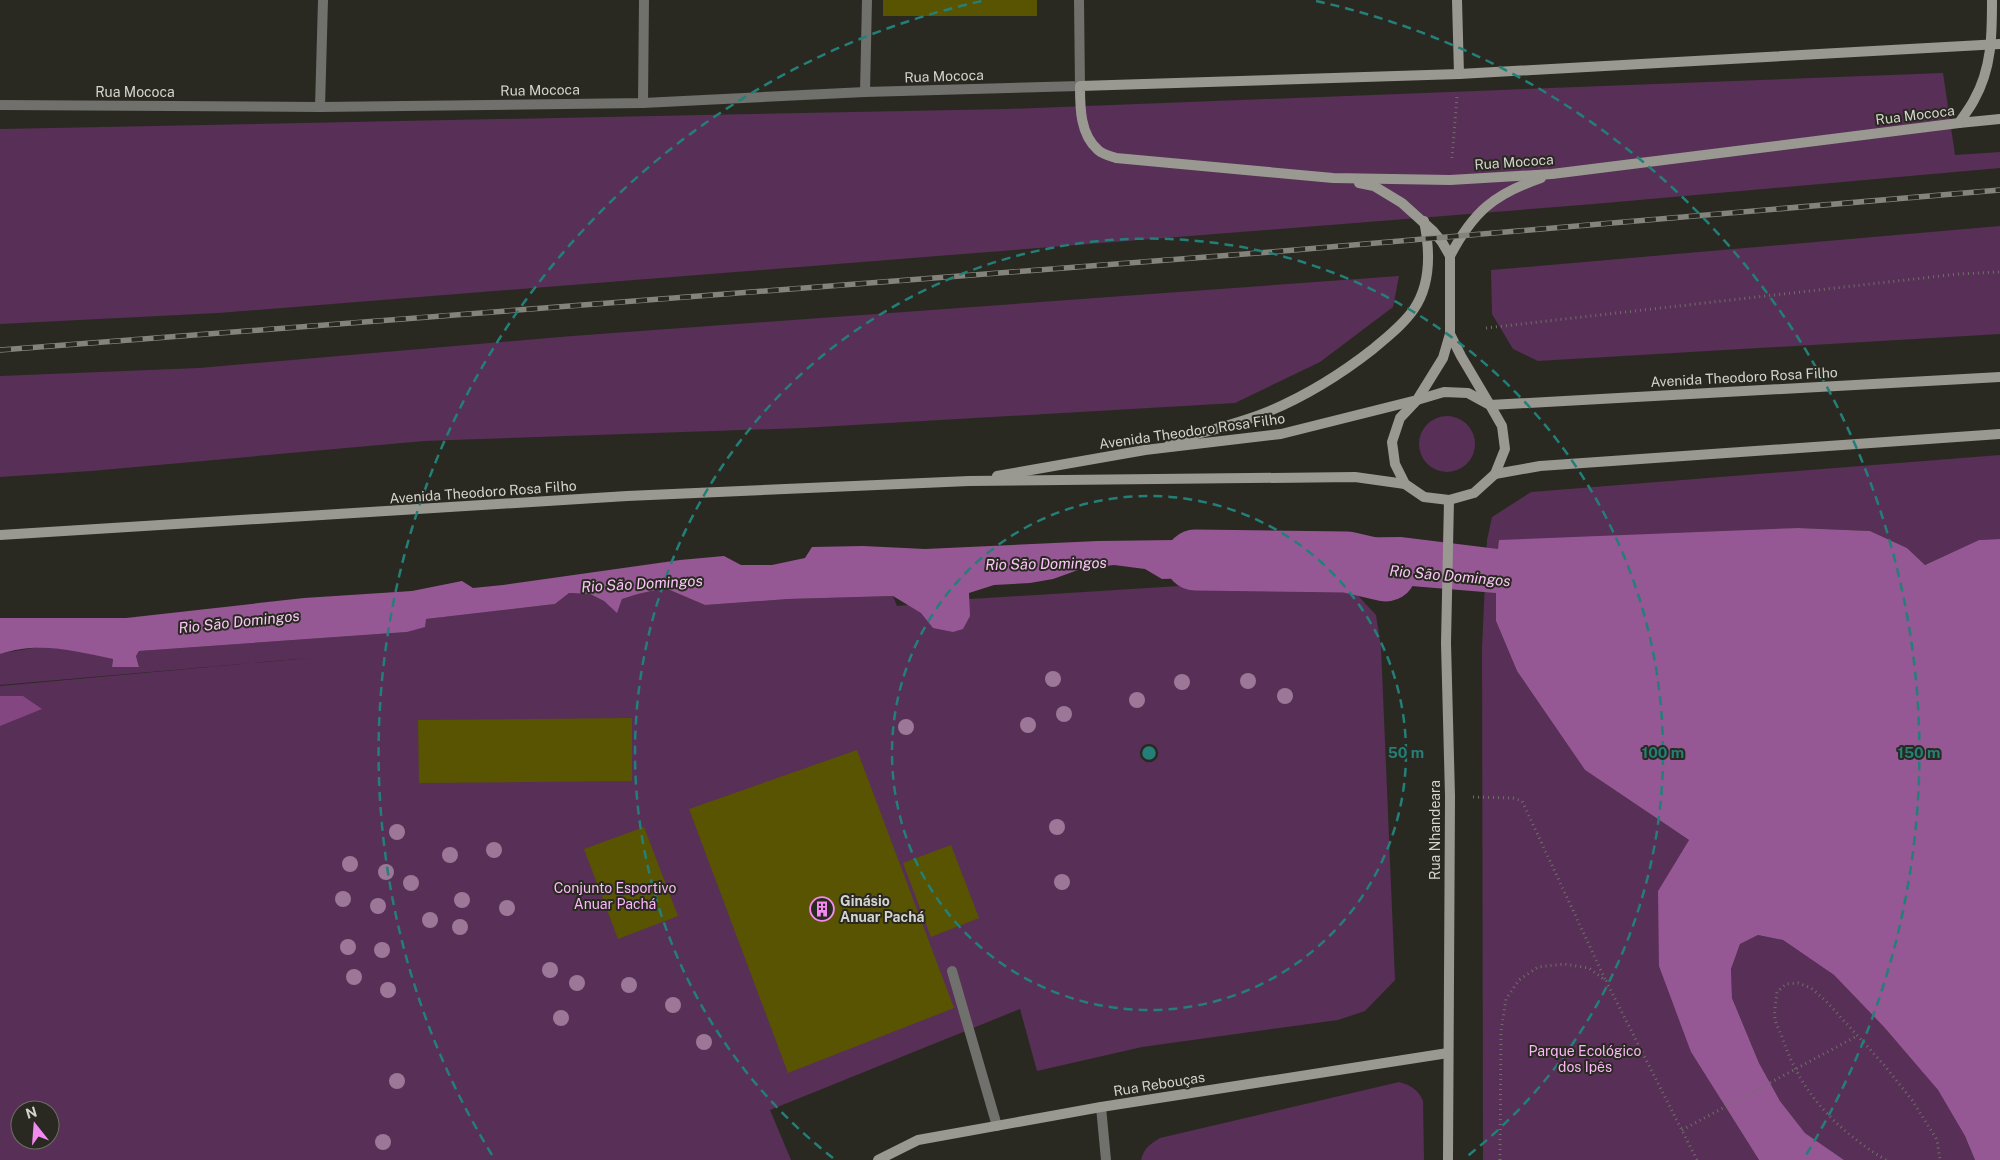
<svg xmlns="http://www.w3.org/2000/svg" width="2000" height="1160" viewBox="0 0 2000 1160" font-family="'Public Sans',sans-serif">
<rect width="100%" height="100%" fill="#292921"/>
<!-- green -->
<g fill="#582f56" fill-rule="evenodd">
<polygon points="1943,73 1955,155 2000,152 2000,168 1594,204 218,313 0,324 0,129 1007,109"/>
<polygon points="2000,226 2000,334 1538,361 1513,349 1492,314 1491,270"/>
<polygon points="1399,276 1393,307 1320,362 1235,403 802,428 424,441 91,471 0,477 0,376 199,368 572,336"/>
<circle cx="1447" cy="444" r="28"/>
<polygon points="2000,455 2000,539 1979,540 1925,565 1907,548 1870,531 1798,528 1498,549 1496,621 1517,671 1585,770 1689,840 1658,891 1691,1052 1759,1160 1483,1160 1482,647 1487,540 1492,517 1531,492"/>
<path d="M1243,582L1351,588L1376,615L1381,647L1395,980L1365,1011L1338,1020L1142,1047L1037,1071L1020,1009L770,1110L791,1160H0V686L321,657L0,685V654L2,653L40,647L77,650L113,659L112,667L139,666L136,656L139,651L407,632L426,619L555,604L569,593L590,594L604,601L617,612L622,599L638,594L665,588L705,605L788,599L893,596L897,606L970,599ZM20,1110H50V1140H20Z"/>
<polygon points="1758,935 1783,940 1834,975 1884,1027 1938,1090 1965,1136 1975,1160 1844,1160 1805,1133 1780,1101 1759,1063 1732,998 1731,969 1740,944"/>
<path d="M1399,1082C1410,1085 1418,1089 1423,1101L1424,1160H1141C1144,1148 1150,1144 1160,1138Z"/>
</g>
<!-- forest -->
<polygon fill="#834681" points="0,696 23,696 42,709 0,726"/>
<!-- water -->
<path fill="#965894" d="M1798,528L1870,531L1907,548L1925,565L1979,540L2000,539V1160H1975L1965,1136L1938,1090L1884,1027L1834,975L1783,940L1758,935L1740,944L1731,969L1732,998L1759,1063L1780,1101L1805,1133L1844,1160H1759L1691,1052L1659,966L1658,891L1689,840L1585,770L1517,671L1496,621V593L1399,585L1380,577L1350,570L1321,568L1296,560L1257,563L1194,578L1162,579L1145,569L1114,565L1081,569L1053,579L1030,583L994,585L969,593L970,616L963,629L953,632L933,628L921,613L893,596L788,599L705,605L665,588L638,594L622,599L617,613L604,601L590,594L569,593L555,604L426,619L425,627L407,632L139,651L136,656L139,667H112L113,659C75,651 39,641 0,654V618H126L304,598L412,591L462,581L473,588L503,585L680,560L724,556L741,565H772L805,558L812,547L863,546L925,549L1098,541L1401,537L1498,549L1499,540Z"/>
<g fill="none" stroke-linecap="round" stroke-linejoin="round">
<!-- river -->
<polyline stroke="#965894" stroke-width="61" points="1195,560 1347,562 1386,571"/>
</g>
<!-- building -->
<g fill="#585402">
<rect x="883" y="0" width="154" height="16"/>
<polygon points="632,718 632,781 419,783 418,720"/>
<polygon points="857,750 954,1008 788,1073 689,809"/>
<polygon points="644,827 678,916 618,939 584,849"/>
<polygon points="951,845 979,918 931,937 903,863"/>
</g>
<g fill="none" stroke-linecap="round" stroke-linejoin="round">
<!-- path -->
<g stroke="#6f6f68" stroke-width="3" stroke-dasharray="1 4" stroke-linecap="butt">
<polyline points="1452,158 1457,97"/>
<polyline points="1486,328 1958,274 2000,272"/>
<polyline points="1473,797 1513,798 1522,801 1605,979"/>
<polyline points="1682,1130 1857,1036"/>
<polyline points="1500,1160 1501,1031 1506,999 1519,980 1538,967 1564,964 1589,968 1606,981 1697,1160"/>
<path d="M1886,1160C1836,1130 1800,1092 1782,1037C1780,1031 1776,1025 1775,1019C1774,1010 1776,1001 1777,992L1786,984L1798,983L1811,988L1826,1001L1885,1066L1912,1100L1937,1140L1940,1160"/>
</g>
<!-- lane -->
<polyline stroke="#70706c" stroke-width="10" points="952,971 997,1126"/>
<!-- street -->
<g stroke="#70706c" stroke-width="10">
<polyline points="865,92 867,0"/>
<polyline points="643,103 644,0"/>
<polyline points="0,105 320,107 643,103 865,92 1080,86 1079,0"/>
<polyline points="320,107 323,0"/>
<polyline points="1101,1107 1106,1160"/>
</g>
<!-- secondary -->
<g stroke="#999992" stroke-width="10">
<polyline points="1457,0 1459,74"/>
<path d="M2000,44L1459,74L1080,86C1080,108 1080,134 1098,150C1102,154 1110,156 1116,158L1333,178L1450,180L1552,174L1959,123L2000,119"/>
<path d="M1959,123C1964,115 1970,108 1974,100C1992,68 1992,35 1992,0"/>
<path d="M1450,256C1473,212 1494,194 1541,178"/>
<polyline points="1450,334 1461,356 1490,405 2000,377"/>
<polygon points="1444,392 1468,393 1490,405 1502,426 1505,449 1495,474 1474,493 1449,500 1424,497 1405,484 1395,464 1392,442 1400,418 1417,400"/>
<path d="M1170,442C1202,432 1235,425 1265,413C1304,397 1340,375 1373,349C1387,337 1403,325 1414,309C1431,284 1430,250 1424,221"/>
<polyline points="1495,474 1540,466 2000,434"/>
<polyline points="997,476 1145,450 1281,434 1417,400 1443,358 1450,334 1450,256 1442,242 1433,231 1402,203 1374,186 1359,183"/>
<polyline points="0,535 627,496 969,481 1355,477 1405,484"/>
<polyline points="878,1160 918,1140 1101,1107 1448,1053"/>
<polyline points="1448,1160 1450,796 1446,643 1449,500"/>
</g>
<!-- rail casing -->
<g stroke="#84847d" stroke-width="5.5">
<polyline id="rail" points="0,350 1271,252 2000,190"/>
</g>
<!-- rail -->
<use href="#rail" stroke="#292921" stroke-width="4" stroke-dasharray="11" stroke-linecap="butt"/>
</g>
<!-- trees -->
<g fill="#9d7797">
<circle cx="1053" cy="679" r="8"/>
<circle cx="1248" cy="681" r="8"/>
<circle cx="1182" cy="682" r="8"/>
<circle cx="1285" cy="696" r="8"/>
<circle cx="1137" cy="700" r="8"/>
<circle cx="1064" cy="714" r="8"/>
<circle cx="1028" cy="725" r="8"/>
<circle cx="906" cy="727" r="8"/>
<circle cx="1057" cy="827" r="8"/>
<circle cx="397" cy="832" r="8"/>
<circle cx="494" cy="850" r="8"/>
<circle cx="450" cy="855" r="8"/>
<circle cx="350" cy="864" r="8"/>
<circle cx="386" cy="872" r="8"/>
<circle cx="1062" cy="882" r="8"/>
<circle cx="411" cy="883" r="8"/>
<circle cx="343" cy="899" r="8"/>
<circle cx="462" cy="900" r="8"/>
<circle cx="378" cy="906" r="8"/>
<circle cx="507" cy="908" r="8"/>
<circle cx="430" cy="920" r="8"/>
<circle cx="460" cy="927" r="8"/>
<circle cx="348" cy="947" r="8"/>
<circle cx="382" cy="950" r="8"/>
<circle cx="550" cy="970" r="8"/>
<circle cx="354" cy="977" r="8"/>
<circle cx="577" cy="983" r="8"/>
<circle cx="629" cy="985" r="8"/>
<circle cx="388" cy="990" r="8"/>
<circle cx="673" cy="1005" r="8"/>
<circle cx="561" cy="1018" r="8"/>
<circle cx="704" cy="1042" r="8"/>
<circle cx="397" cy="1081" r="8"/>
<circle cx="383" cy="1142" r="8"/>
</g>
<!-- distance rings -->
<g fill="none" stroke="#237f78" stroke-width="2.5" stroke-dasharray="9 6">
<circle cx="1149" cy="753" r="257"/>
<path d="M833 1158A514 514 0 1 1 1465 1158"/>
<path d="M492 1155A770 770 0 0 1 982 1M1316 1A770 770 0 0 1 1806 1155"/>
</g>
<!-- icons -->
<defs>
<g id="building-ring" transform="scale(1.25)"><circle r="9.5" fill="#292921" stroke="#f489f0" stroke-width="1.5"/><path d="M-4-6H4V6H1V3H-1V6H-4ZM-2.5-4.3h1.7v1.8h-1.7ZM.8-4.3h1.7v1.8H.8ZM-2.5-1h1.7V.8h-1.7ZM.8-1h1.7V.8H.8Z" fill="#f489f0"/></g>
</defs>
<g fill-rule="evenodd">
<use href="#building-ring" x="822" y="909"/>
</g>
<g text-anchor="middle" stroke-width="4" stroke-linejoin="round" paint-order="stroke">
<!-- street labels -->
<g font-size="14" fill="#d4d4ce" stroke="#292921">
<text transform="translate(944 76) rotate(-2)" y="5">Rua Mococa</text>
<text transform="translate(540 90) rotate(-1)" y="5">Rua Mococa</text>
<text x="135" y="97">Rua Mococa</text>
<text transform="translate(1915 115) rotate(-7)" y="5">Rua Mococa</text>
<text transform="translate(1514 162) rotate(-4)" y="5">Rua Mococa</text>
<text transform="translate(1744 377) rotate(-3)" y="5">Avenida Theodoro Rosa Filho</text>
<text transform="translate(1192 431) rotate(-8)" y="5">Avenida Theodoro Rosa Filho</text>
<text transform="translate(483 492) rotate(-4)" y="5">Avenida Theodoro Rosa Filho</text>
<text transform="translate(1435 830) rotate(-90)" y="5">Rua Nhandeara</text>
<text transform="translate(1159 1084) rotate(-9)" y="5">Rua Rebouças</text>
</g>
<!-- park labels -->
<g font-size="14" fill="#fcb7f8" stroke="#292921">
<text x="615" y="893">Conjunto Esportivo<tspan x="615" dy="16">Anuar Pachá</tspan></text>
<text x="1585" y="1056">Parque Ecológico<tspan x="1585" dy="16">dos Ipês</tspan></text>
</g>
<!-- poi labels -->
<g font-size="14" font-weight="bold" fill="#d4d4ce" stroke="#292921" text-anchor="start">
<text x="840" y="906">Ginásio<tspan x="840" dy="16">Anuar Pachá</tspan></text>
</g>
<!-- water labels -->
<g font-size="15" font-style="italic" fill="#fac6f7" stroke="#292921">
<text transform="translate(1046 564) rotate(-1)" y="5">Rio São Domingos</text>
<text transform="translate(1450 576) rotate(5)" y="5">Rio São Domingos</text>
<text transform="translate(642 584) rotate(-3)" y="5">Rio São Domingos</text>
<text transform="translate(239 622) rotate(-6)" y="5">Rio São Domingos</text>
</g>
</g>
<circle cx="1149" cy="753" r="8" fill="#237f78" stroke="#292921" stroke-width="2.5"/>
<g font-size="15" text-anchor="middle" font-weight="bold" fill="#237f78" stroke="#292921" stroke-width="4" stroke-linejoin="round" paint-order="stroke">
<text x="1406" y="758">50 m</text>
<text x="1663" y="758">100 m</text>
<text x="1919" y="758">150 m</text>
</g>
<!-- north arrow -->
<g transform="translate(35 1125) rotate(343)"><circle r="24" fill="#292921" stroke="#6d6d66"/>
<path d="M0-4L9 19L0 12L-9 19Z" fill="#f489f0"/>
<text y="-8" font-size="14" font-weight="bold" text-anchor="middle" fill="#d4d4ce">N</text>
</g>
</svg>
